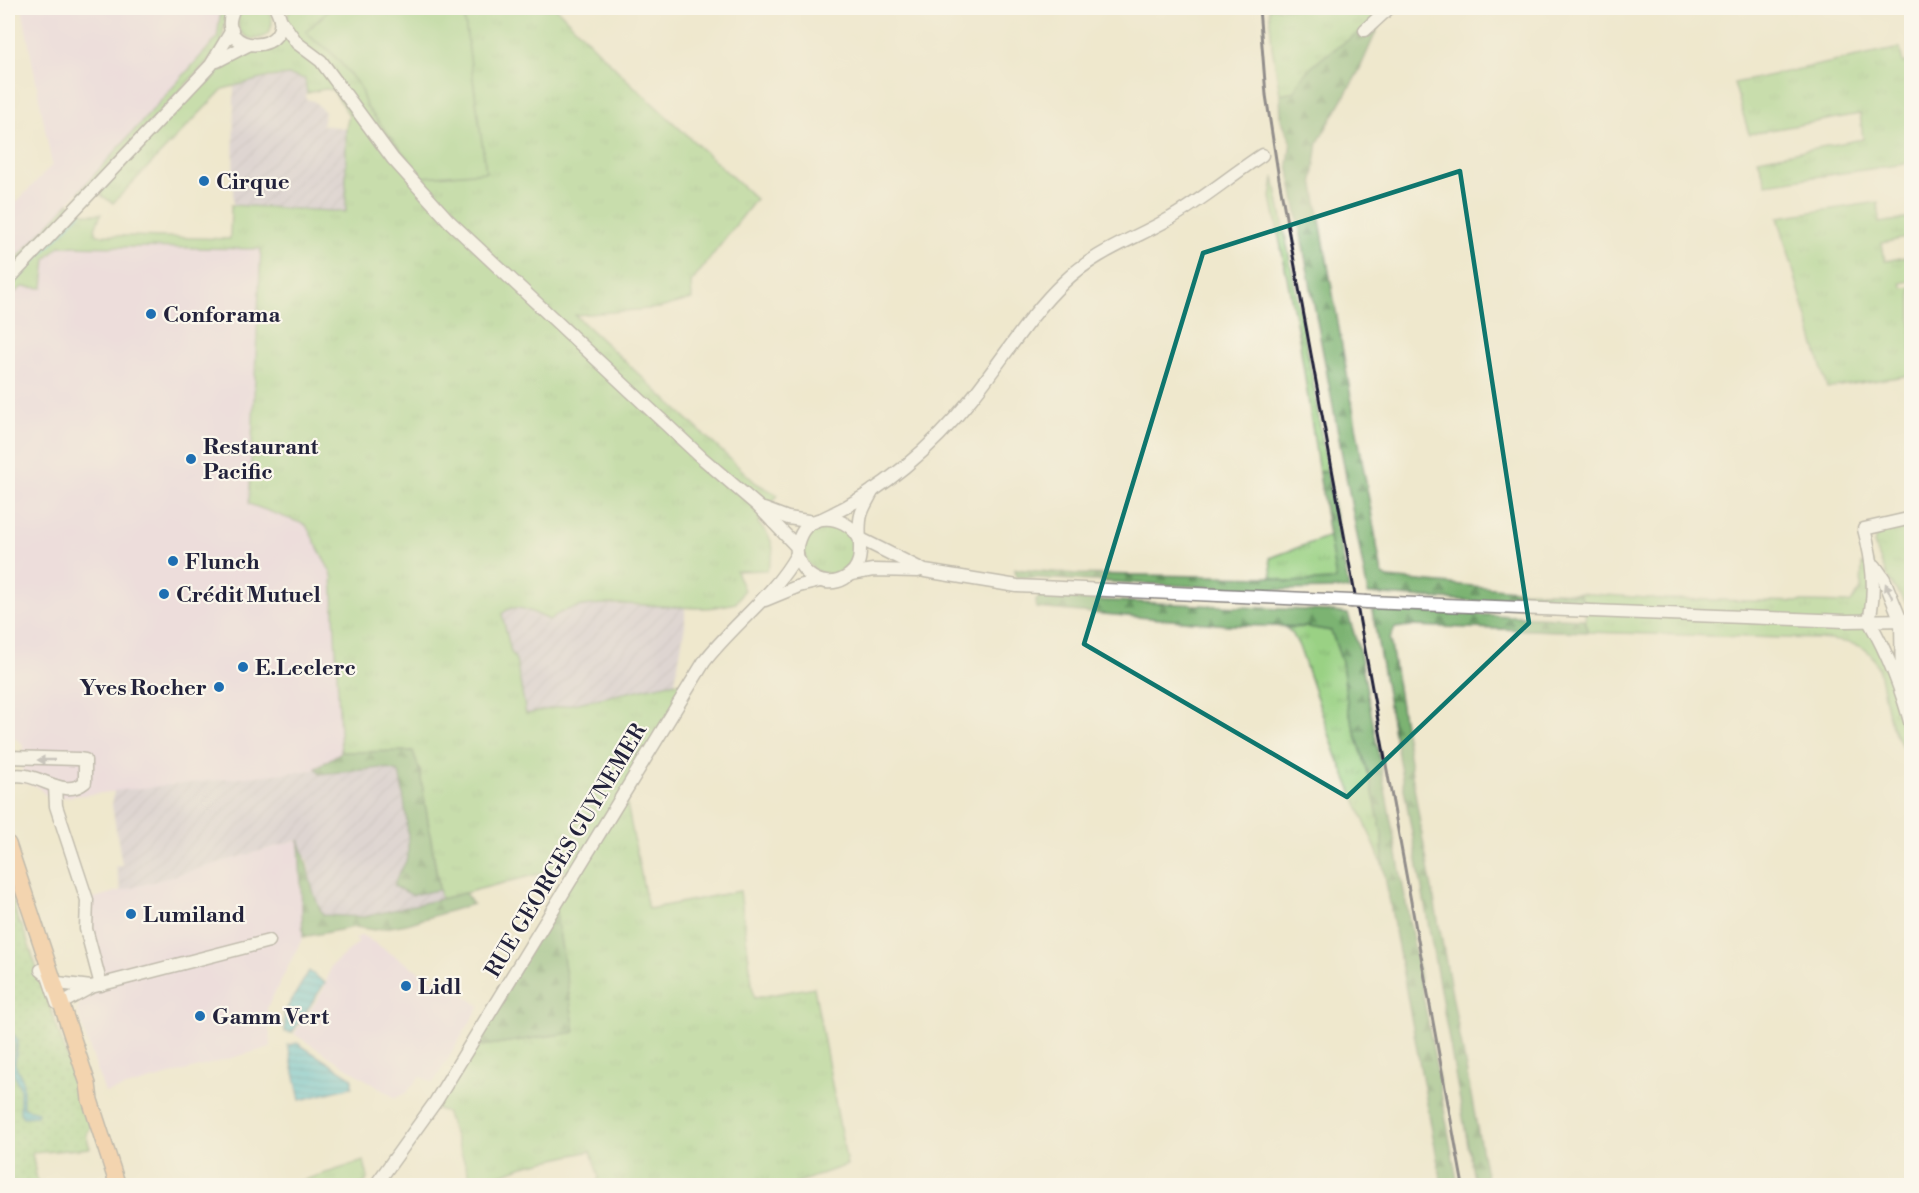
<svg xmlns="http://www.w3.org/2000/svg" width="1919" height="1193" viewBox="0 0 1919 1193" font-family="'Libre Bodoni',serif">
<defs>
<pattern id="industrial-furrows" width="10" height="10" patternUnits="userSpaceOnUse" patternTransform="scale(1.5)"><rect width="10" height="10" fill="#cabfd6"/><path d="M-1 1l2-2M0 10L10 0M9 11l2-2" fill="none" stroke="#ada4b9"/></pattern>
<pattern id="grass-tufts" width="24" height="20" patternUnits="userSpaceOnUse" patternTransform="scale(1.5)"><rect width="24" height="20" fill="#9ad184"/><path d="M3 7l-1-3M5 7V3M7 7l1-3M15 17l-1-3M17 17v-4M19 17l1-3" fill="none" stroke="#84b373"/></pattern>
<pattern id="forest-firs" width="22" height="20" patternUnits="userSpaceOnUse" patternTransform="scale(1.5)"><rect width="22" height="20" fill="#7bb372"/><path d="M5 1l3.5 6h-7zM16 11l3.5 6h-7z" fill="#64915f"/></pattern>
<pattern id="park-dots" width="8" height="8" patternUnits="userSpaceOnUse" patternTransform="scale(1.5)"><rect width="8" height="8" fill="#9ad184"/><path d="M2 2h.1M6 6h.1" fill="none" stroke="#84b373" stroke-width="1.8" stroke-linecap="round"/></pattern>
<pattern id="water-rules" width="6" height="5" patternUnits="userSpaceOnUse" patternTransform="scale(1.5)"><rect width="6" height="5" fill="#57c1d3"/><path d="M0 2.5h6" fill="none" stroke="#489cac"/></pattern>
</defs>
<rect width="100%" height="100%" fill="#fbf7ec"/>
<filter id="ink" filterUnits="userSpaceOnUse"><feTurbulence type="fractalNoise" baseFrequency=".0167" numOctaves="2"/><feDisplacementMap in="SourceGraphic" scale="12" xChannelSelector="R" yChannelSelector="G"/><feConvolveMatrix kernelMatrix="1 2 1 2 8 2 1 2 1" color-interpolation-filters="sRGB"/></filter>
<filter id="wash" filterUnits="userSpaceOnUse"><feTurbulence type="fractalNoise" baseFrequency=".008" numOctaves="4" result="noise"/><feDisplacementMap in="SourceGraphic" scale="24" xChannelSelector="R" yChannelSelector="G"/><feGaussianBlur stdDeviation="1.35" result="paint"/><feColorMatrix in="noise" values="0 0 0 0 0 0 0 0 0 0 0 0 0 0 0 0 0 1.4 0 .05"/><feComposite in="paint" operator="in"/></filter>
<g filter="url(#wash)">
<rect width="100%" height="100%" fill="#efe8cd"/>
<!-- built -->
<g fill="#ead1ec">
<polygon points="22,8 221,8 217,37 152,112 8,268 8,198 12,207 52,165"/>
<polygon points="60,246 261,249 249,504 306,525 332,575 341,752 314,770 55,798 48,797 37,786 22,782 23,744 8,733 8,298 22,287 43,287 46,259"/>
<polygon points="299,840 303,937 267,1008 271,1047 105,1093 77,1011 80,1003 92,995 91,987 101,985 87,900"/>
<polygon points="362,935 454,994 457,990 480,1006 433,1083 420,1076 406,1093 395,1098 294,1034 324,989 331,966 359,942 355,939"/>
</g>
<!-- industrial -->
<g fill="url(#industrial-furrows)">
<polygon points="289,75 306,79 306,99 314,101 325,112 322,125 346,128 346,213 233,206 234,88 241,83"/>
<polygon points="587,605 685,606 685,625 675,682 526,714 516,660 511,652 502,614 508,608 515,606 550,620 558,611"/>
<polygon points="341,752 420,772 441,899 364,917 323,915 314,898 308,862 298,840 121,891 116,867 122,865 112,805 114,791 314,770"/>
</g>
<!-- grass -->
<g fill="url(#grass-tufts)" stroke="#5e7a60" stroke-width="1.5">
<circle cx="255" cy="22" r="17"/>
<path d="M221,8H229C222,20 225,35 220,48L83,194L79,192L217,38Z"/>
<path d="M291,8H331L307,32L315,41L328,49L345,68L360,87L366,106L422,177L486,172L463,8H556L624,77L756,199L691,283L692,299L660,308L575,315L756,483L778,495L758,523C774,539 777,550 767,570L736,571L744,590L736,603C725,605 714,608 704,608C665,609 578,592 550,620C534,614 515,600 502,614L511,652L516,660L526,714L675,682L689,686L621,798L627,804L648,909L740,891L754,998L814,987L847,1165L791,1185H594L599,1178L591,1151L523,1166L473,1185L446,1112L432,1107L472,1044L482,1046L575,1032L555,906L576,872L560,870L546,872L441,899L420,772L413,751L341,752L332,575L306,525L249,504L261,249L60,246L46,259L43,288L22,287L8,298V268L69,203L86,214H101L95,228L97,235L230,239L231,205L346,212V128L349,115L333,90L325,89L307,93L305,79L289,75L269,77L223,89L113,203L102,196L98,189L222,62L278,38L297,43C293,32 282,18 291,8Z"/>
<polygon points="1269,8 1389,8 1383,16 1295,91 1280,94 1272,47"/>
<polygon points="1900,48 1903,63 1911,61 1911,131 1907,132 1911,163 1766,184 1758,159 1863,139 1860,114 1749,134 1734,83"/>
<polygon points="1274,177 1312,376 1327,471 1319,473 1299,337 1271,197"/>
<polygon points="1878,202 1879,223 1911,218 1911,237 1882,243 1885,261 1911,256 1911,281 1901,283 1903,288 1911,287 1911,375 1827,388 1778,217"/>
<path d="M1911,518V607C1892,591 1882,566 1874,543L1879,531Z"/>
<circle cx="829" cy="549" r="25"/>
<polygon points="1329,536 1337,580 1288,582 1272,577 1270,558"/>
<path d="M1873,563L1869,621L1901,686V638L1911,633V760C1901,746 1891,728 1887,710C1875,656 1882,643 1817,639L1587,632L1584,603L1579,593L1662,599L1850,603L1861,590L1862,564Z"/>
<polygon points="1308,627 1331,631 1342,662 1348,709 1370,779 1382,834 1383,866 1336,754 1299,646 1292,633 1286,628"/>
<polygon points="364,1161 368,1178 365,1183 357,1186 288,1185"/>
</g>
<!-- forest -->
<g fill="url(#forest-firs)" stroke="#4e6a56" stroke-width="1.5">
<path d="M1383,16L1359,71L1318,142L1313,180L1382,574L1388,578L1525,591L1579,593L1584,603L1534,605L1368,594L1288,165L1291,141L1281,119L1280,94L1295,91C1297,67 1364,32 1383,16Z"/>
<polygon points="1327,471 1349,589 1264,590 1016,577 1015,569 1077,574 1272,577 1288,582 1336,580 1319,473"/>
<polygon points="1042,594 1094,600 1327,611 1348,614 1360,653 1458,1185 1442,1185 1383,866 1382,834 1370,779 1348,709 1342,662 1331,631 1308,627 1228,625 1036,608 1036,600"/>
<polygon points="1372,610 1585,619 1587,632 1411,626 1395,628 1390,639 1422,835 1488,1185 1475,1185"/>
<path d="M413,751L420,772L439,890L412,895L394,886C396,876 402,870 406,861C412,845 403,790 399,772L382,768L320,774L316,768L341,752Z"/>
<path d="M299,840C309,865 310,892 323,915L364,917L465,893L473,904L407,924L374,930L355,927L303,937Z"/>
<polygon points="555,906 575,1032 482,1046 472,1044"/>
</g>
<!-- park -->
<path fill="url(#park-dots)" stroke="#5e7a60" stroke-width="1.5" d="M8,881C13,896 14,909 19,924L22,925L91,1127L86,1135L90,1148L32,1153L38,1185H8Z"/>
<!-- garden -->
<polygon fill="#9ad184" stroke="#5e7a60" stroke-width="1.5" points="331,8 463,8 486,172 422,177 366,106 360,87 345,68 328,49 315,41 306,32"/>
<!-- water -->
<g fill="url(#water-rules)" stroke="#3c7287" stroke-width="1.5">
<polygon points="309,971 325,983 292,1033 285,1032 284,1013"/>
<polygon points="8,1028 18,1040 15,1064 23,1081 23,1108 38,1112 37,1116 23,1117 20,1113 20,1088 11,1067 15,1045"/>
<polygon points="297,1043 352,1078 352,1087 300,1100 288,1045"/>
</g>
<g fill="none" stroke-linecap="round" stroke-linejoin="round">
<!-- stream -->
<g stroke="#57c1d3" stroke-width="3">
<polyline points="198,88 224,64"/>
<polyline points="101,190 113,178"/>
<polyline points="17,279 80,213"/>
</g>
</g>
</g>
<g filter="url(#ink)">
<g fill="none" stroke-linecap="round" stroke-linejoin="round">
<!-- minor casing -->
<g stroke="#888584" stroke-width="15">
<g id="minor">
<path d="M234,8C210,57 301,56 276,8"/>
<polyline points="280,19 297,43 321,61 393,159 449,221 701,457 758,506 797,547"/>
<polyline points="1365,30 1389,8"/>
<polyline points="217,61 248,45"/>
<polyline points="8,280 211,65 232,30"/>
<polyline points="764,509 788,518 814,522"/>
<path d="M824,518C881,492 932,448 971,399C1002,361 1028,316 1064,282C1095,252 1132,240 1169,219C1202,200 1230,176 1262,155"/>
<path d="M858,536C843,514 809,511 799,539C788,566 820,593 845,578C870,564 855,537 861,515C863,507 869,498 873,490"/>
<polyline points="859,538 925,571 1017,586 1351,601"/>
<polyline points="1875,566 1884,579 1901,621 1902,687"/>
<polyline points="851,574 873,570 918,571"/>
<polyline points="765,600 799,586 820,581"/>
<polyline points="1367,602 1845,621 1912,620"/>
<path d="M1869,621C1876,588 1873,562 1864,529L1912,518"/>
<path d="M1869,621C1889,656 1902,690 1912,729"/>
<path d="M8,757L78,759L85,760V782C61,802 36,767 8,777"/>
<polyline points="55,786 56,806 87,900 86,929 101,985"/>
<polyline points="41,970 48,976 57,1003 62,1003 91,987 269,941"/>
<polyline points="52,978 58,983 91,987"/>
<path d="M375,1186L436,1101L704,662C733,624 774,596 797,554"/>
</g>
</g>
<!-- major casing -->
<g stroke="#888584" stroke-width="18">
<polyline id="major" points="8,844 88,1084 90,1100 118,1186"/>
</g>
<!-- minor -->
<use href="#minor" stroke="#fff" stroke-width="12"/>
<!-- major -->
<use href="#major" stroke="#f9bc8a" stroke-width="15"/>
<!-- rail -->
<polyline stroke="#22223b" stroke-width="3" points="1259,8 1266,95 1279,179 1463,1186"/>
<!-- minor-bridge casing -->
<g stroke="#888584" stroke-width="15" stroke-linecap="butt">
<polyline id="minor-bridge" points="1351,601 1367,602"/>
</g>
<!-- minor-bridge -->
<use href="#minor-bridge" stroke="#fff" stroke-width="12"/>
</g>
<!-- one-way arrows -->
<defs><path id="oneway-solid" d="M-6-.8H1V-3.2L6.5 0L1 3.2V.8H-6Z" transform="scale(1.5)"/></defs>
<g fill="#9c9ca7">
<use href="#oneway-solid" transform="translate(1889 591) rotate(-115)"/>
<use href="#oneway-solid" transform="translate(46 760) rotate(180)"/>
</g>
</g>
<!-- marked area -->
<path d="M0 0H1919V1193H0ZM1460,171L1529,623L1347,797L1084,644L1203,253Z" fill="#efe8cd" fill-opacity=".55" fill-rule="evenodd"/>
<path fill="none" stroke="#0f766e" stroke-width="4.5" stroke-linejoin="round" d="M1460,171L1529,623L1347,797L1084,644L1203,253Z"/>
<!-- markers -->
<g fill="#1f6fb2" stroke="#fbf7ec" stroke-width="2">
<circle cx="204" cy="181" r="6"/>
<circle cx="151" cy="314" r="6"/>
<circle cx="191" cy="459" r="6"/>
<circle cx="173" cy="561" r="6"/>
<circle cx="164" cy="594" r="6"/>
<circle cx="243" cy="667" r="6"/>
<circle cx="219" cy="687" r="6"/>
<circle cx="131" cy="914" r="6"/>
<circle cx="406" cy="986" r="6"/>
<circle cx="200" cy="1016" r="6"/>
</g>
<g text-anchor="middle" stroke-width="4.5" stroke-linejoin="round" paint-order="stroke">
<!-- poi labels -->
<g font-size="22" font-weight="bold" fill="#22223b" stroke="#fbf7ec" text-anchor="start">
<text x="216" y="189">Cirque</text>
<text x="163" y="322">Conforama</text>
<text x="203" y="454">Restaurant<tspan x="203" dy="25">Pacific</tspan></text>
<text x="185" y="569">Flunch</text>
<text x="176" y="602">Crédit Mutuel</text>
<text x="255" y="675">E.Leclerc</text>
<text x="207" y="695" text-anchor="end">Yves Rocher</text>
<text x="143" y="922">Lumiland</text>
<text x="418" y="994">Lidl</text>
<text x="212" y="1024">Gamm Vert</text>
</g>
<!-- street labels -->
<g font-size="22" fill="#22223b" stroke="#fbf7ec">
<text transform="translate(565 850) rotate(-59)" y="8">RUE GEORGES GUYNEMER</text>
</g>
</g>
<!-- margin -->
<rect width="1919" height="1193" fill="none" stroke="#fbf7ec" stroke-width="30"/>
</svg>
